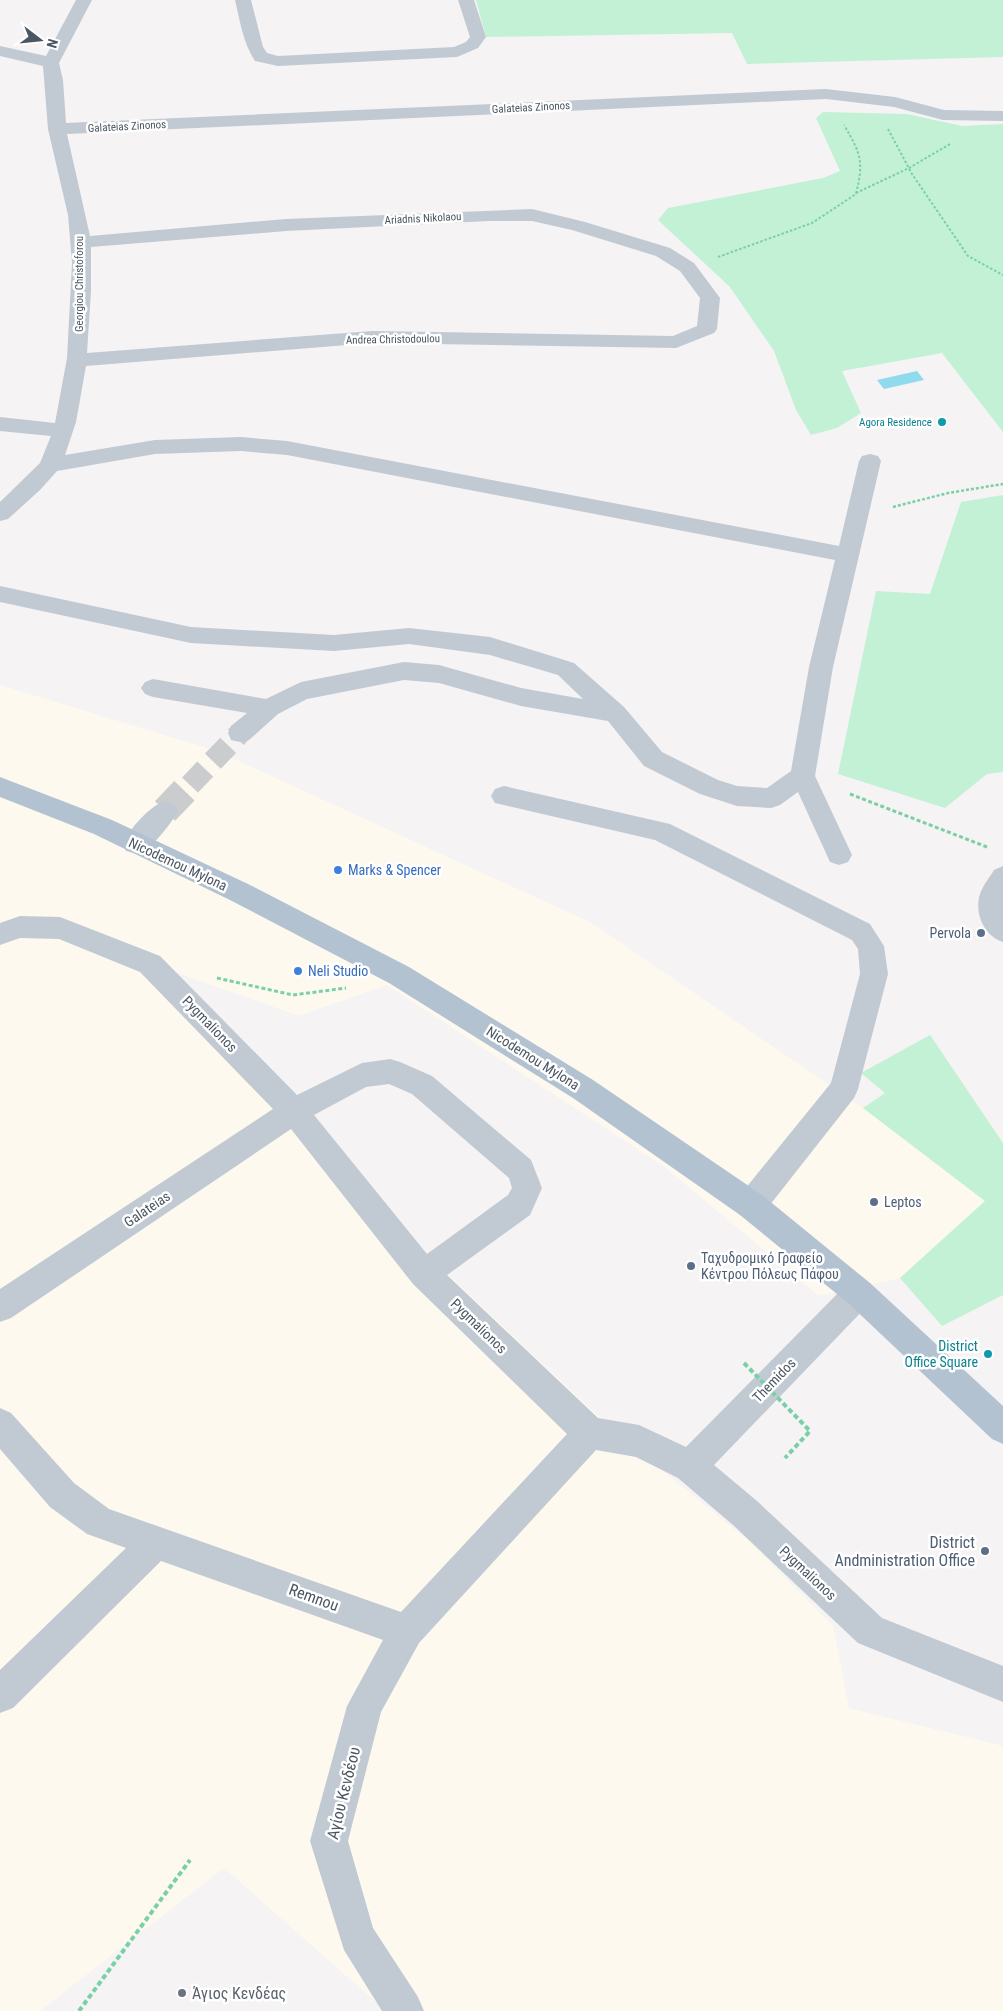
<svg xmlns="http://www.w3.org/2000/svg" width="1003" height="2011" viewBox="0 0 1003 2011" font-family="'Roboto Condensed',sans-serif">
<rect width="100%" height="100%" fill="#f5f3f3"/>
<!-- commercial -->
<polygon fill="#fdf9ef" points="0,685 217,751 592,923 863,1108 985,1201 900,1278 819,1296 666,1168 387,985 299,1016 152,964 350,1182 613,1430 749,1541 833,1626 849,1708 1003,1746 1003,2011 386,2011 224,1868 40,2011 0,2011"/>
<!-- green -->
<g fill="#c3f1d5">
<polygon points="476,0 1003,0 1003,57 747,64 732,33 486,37"/>
<polygon points="823,112 907,114 962,126 1003,124 1003,432 942,353 842,371 861,413 837,428 811,435 796,410 774,351 730,287 658,220 668,208 823,178 840,171 816,118"/>
<polygon points="1003,495 1003,772 987,774 945,808 838,774 876,591 930,594 961,502"/>
<polygon points="930,1035 1003,1143 1003,1295 942,1326 900,1278 985,1201 863,1108 885,1093 861,1073"/>
</g>
<!-- water -->
<polygon fill="#90daee" points="917,371 924,380 884,389 877,380"/>
<g fill="none" stroke-linecap="round" stroke-linejoin="round">
<!-- minor-tunnel-far1 -->
<polyline stroke="#caccce" stroke-width="22" stroke-dasharray="22 11" stroke-linecap="butt" points="190,785 240,733"/>
<!-- minor-tunnel -->
<polyline stroke="#caccce" stroke-width="28" stroke-dasharray="28 14" stroke-linecap="butt" points="165,811 191,784"/>
<!-- path-far3 -->
<g stroke="#7ad0a6" stroke-width="2" stroke-dasharray="2.5 2" stroke-linecap="butt">
<polyline points="888,129 912,174 968,256 1003,275"/>
<polyline points="856,193 909,168 950,144"/>
<path d="M718,257L812,223L856,194C864,161 861,154 844,125"/>
</g>
<!-- path-far2 -->
<polyline stroke="#7ad0a6" stroke-width="2.5" stroke-dasharray="3 2" stroke-linecap="butt" points="893,507 948,493 1003,484"/>
<!-- path-far1 -->
<g stroke="#7ad0a6" stroke-width="3" stroke-dasharray="4 2.5" stroke-linecap="butt">
<polyline points="850,794 987,847"/>
<polyline points="217,978 293,995 346,988"/>
</g>
<!-- path -->
<polyline stroke="#7ad0a6" stroke-width="4" stroke-dasharray="5 3" stroke-linecap="butt" points="79,2011 190,1860"/>
<!-- minor -->
<g fill="#c1cad2" fill-rule="evenodd">
<path d="M76,0H92L59,63L63,80L66,123L826,89L895,97L944,110L1003,111V121L943,120L894,107L826,99L67,134L90,236L286,219L532,209L585,222L670,248L694,263L720,298L717,329L714,333L676,348L372,343L86,366L76,422L65,455L155,440L241,437L287,441L839,546L859,461L862,456L870,454L878,456L881,461L833,667L815,776L852,855L848,862L839,865L830,862L798,792L780,805L771,808L737,806L700,794L644,766L608,721L521,706L439,683L404,680L307,699L278,714L249,740L240,742L231,740L228,733L231,726L247,713L153,697L145,694L141,688L145,682L153,679L266,699L301,682L404,662L439,665L521,688L583,699L558,675L490,655L409,644L334,651L191,643L0,602V586L191,627L334,635L409,628L490,637L574,663L624,707L662,752L718,780L737,786L767,788L791,771L809,667L835,560L287,455L241,451L155,454L57,471L40,490L8,519L0,521V502L40,463L51,436L0,431V417L55,423L67,358L72,263L68,215L48,129L43,66L0,56V46L46,56ZM489,221H532L572,230L656,256L680,271L700,298L697,326L673,336L372,331L87,353L91,291V247L286,231Z"/>
<path d="M235,0H251L263,47L267,53L278,56L454,47L466,42L470,37L458,0H474L486,37L478,48L457,57L278,66L255,61C243,43 240,21 235,0Z"/>
<polygon points="504,786 670,824 870,924 884,946 888,974 858,1089 854,1098 762,1215 751,1219 740,1215 736,1205 740,1195 831,1083 860,974 858,949 852,940 655,840 495,803 491,796 495,789"/>
<path d="M165,801L174,804L178,811C171,824 156,842 145,851C138,855 133,853 126,851L122,844C130,829 149,806 165,801Z"/>
<path d="M1003,866V942C984,936 974,913 980,894C983,885 990,877 994,870Z"/>
<path d="M20,916L60,917L160,956L297,1095L362,1063L390,1059L400,1062L432,1076L531,1160L542,1188L530,1215L447,1275L598,1418L639,1425L686,1447L848,1283L859,1278L870,1283L874,1293L870,1303L714,1465L757,1501L882,1618L1003,1666V1702L858,1643L733,1525L678,1478L636,1457L596,1450L419,1643L381,1712L348,1841L373,1928L418,1997L424,2011H382L344,1950L310,1841L347,1706L383,1640L161,1561L13,1708L0,1713V1670L126,1548L87,1534L50,1507L0,1449V1408L11,1413L74,1483L109,1509L401,1612L567,1434L413,1284L291,1129L11,1318L0,1322V1289L273,1109L140,972L59,939L20,938L0,945V923ZM389,1084L412,1094L509,1178L512,1188L508,1195L427,1254L314,1115L366,1087Z"/>
</g>
<!-- major -->
<polygon fill="#b3c2d1" fill-rule="evenodd" points="0,777 112,820 248,884 409,967 593,1080 762,1195 870,1283 1003,1406 1003,1444 992,1439 848,1303 740,1215 573,1098 389,983 230,900 94,834 0,797"/>
<!-- path-bridge -->
<polyline stroke="#7ad0a6" stroke-width="4" stroke-dasharray="5 3" stroke-linecap="butt" points="744,1363 810,1431 785,1458"/>
</g>
<!-- markers -->
<g fill="#0f9aa8" stroke="#fff" stroke-width="2">
<circle cx="942" cy="422" r="5"/>
<circle cx="988" cy="1354" r="5"/>
</g>
<g fill="#3f7fe0" stroke="#fff" stroke-width="2">
<circle cx="338" cy="870" r="5"/>
<circle cx="298" cy="971" r="5"/>
</g>
<g fill="#5c6f8a" stroke="#fff" stroke-width="2">
<circle cx="981" cy="933" r="5"/>
<circle cx="874" cy="1202" r="5"/>
<circle cx="691" cy="1266" r="5"/>
<circle cx="985" cy="1551" r="5"/>
</g>
<circle fill="#6b7280" stroke="#fff" stroke-width="2" cx="182" cy="1993" r="5"/>
<g text-anchor="middle" stroke-width="5" stroke-linejoin="round" paint-order="stroke">
<!-- far-street labels -->
<g font-size="11" fill="#4a5661" stroke="#fff">
<text transform="translate(531 107) rotate(-3)" y="4">Galateias Zinonos</text>
<text transform="translate(127 126) rotate(-3)" y="4">Galateias Zinonos</text>
<text transform="translate(423 218) rotate(-3)" y="4">Ariadnis Nikolaou</text>
<text transform="translate(79 284) rotate(-90)" y="4">Georgiou Christoforou</text>
<text transform="translate(393 339) rotate(-1)" y="4">Andrea Christodoulou</text>
</g>
<!-- far-culture labels -->
<g font-size="11" fill="#0d838f" stroke="#fff" text-anchor="end">
<text x="932" y="426">Agora Residence</text>
</g>
<!-- street labels -->
<g font-size="14" fill="#4a5661" stroke="#fff">
<text transform="translate(178 864) rotate(25)" y="5">Nicodemou Mylona</text>
<text transform="translate(210 1024) rotate(46)" y="5">Pygmalionos</text>
<text transform="translate(533 1058) rotate(32)" y="5">Nicodemou Mylona</text>
<text transform="translate(147 1209) rotate(-34)" y="5">Galateias</text>
<text transform="translate(479 1326) rotate(44)" y="5">Pygmalionos</text>
<text transform="translate(774 1380) rotate(-46)" y="5">Themidos</text>
<text transform="translate(808 1573) rotate(43)" y="5">Pygmalionos</text>
</g>
<!-- shop labels -->
<g font-size="14" fill="#366cbe" stroke="#fff" text-anchor="start">
<text x="348" y="875">Marks &amp; Spencer</text>
<text x="308" y="976">Neli Studio</text>
</g>
<!-- service labels -->
<g font-size="14" fill="#4e5e75" stroke="#fff" text-anchor="start">
<text x="971" y="938" text-anchor="end">Pervola</text>
<text x="884" y="1207">Leptos</text>
<text x="701" y="1263">Ταχυδρομικό Γραφείο<tspan x="701" dy="16">Κέντρου Πόλεως Πάφου</tspan></text>
</g>
<!-- culture labels -->
<g font-size="14" fill="#0d838f" stroke="#fff" text-anchor="end">
<text x="978" y="1351">District<tspan x="978" dy="16">Office Square</tspan></text>
</g>
<!-- near-service labels -->
<g font-size="16" fill="#4e5e75" stroke="#fff" text-anchor="end">
<text x="975" y="1548">District<tspan x="975" dy="18">Andministration Office</tspan></text>
</g>
<!-- near-street labels -->
<g font-size="16" fill="#4a5661" stroke="#fff">
<text transform="translate(314 1597) rotate(20)" y="6">Remnou</text>
<text transform="translate(343 1793) rotate(-76)" y="6">Αγίου Κενδέου</text>
</g>
<!-- near-worship labels -->
<g font-size="16" fill="#5b616d" stroke="#fff" text-anchor="start">
<text x="192" y="1999">Άγιος Κενδέας</text>
</g>
</g>
<!-- north arrow -->
<g transform="translate(40 40) rotate(106)" stroke="#ffffff" stroke-width="4" paint-order="stroke">
<path d="M0-4L9 19L0 12L-9 19Z" fill="#4a5661"/>
<text y="-8" font-size="14" font-weight="bold" text-anchor="middle" fill="#4a5661">N</text>
</g>
</svg>
